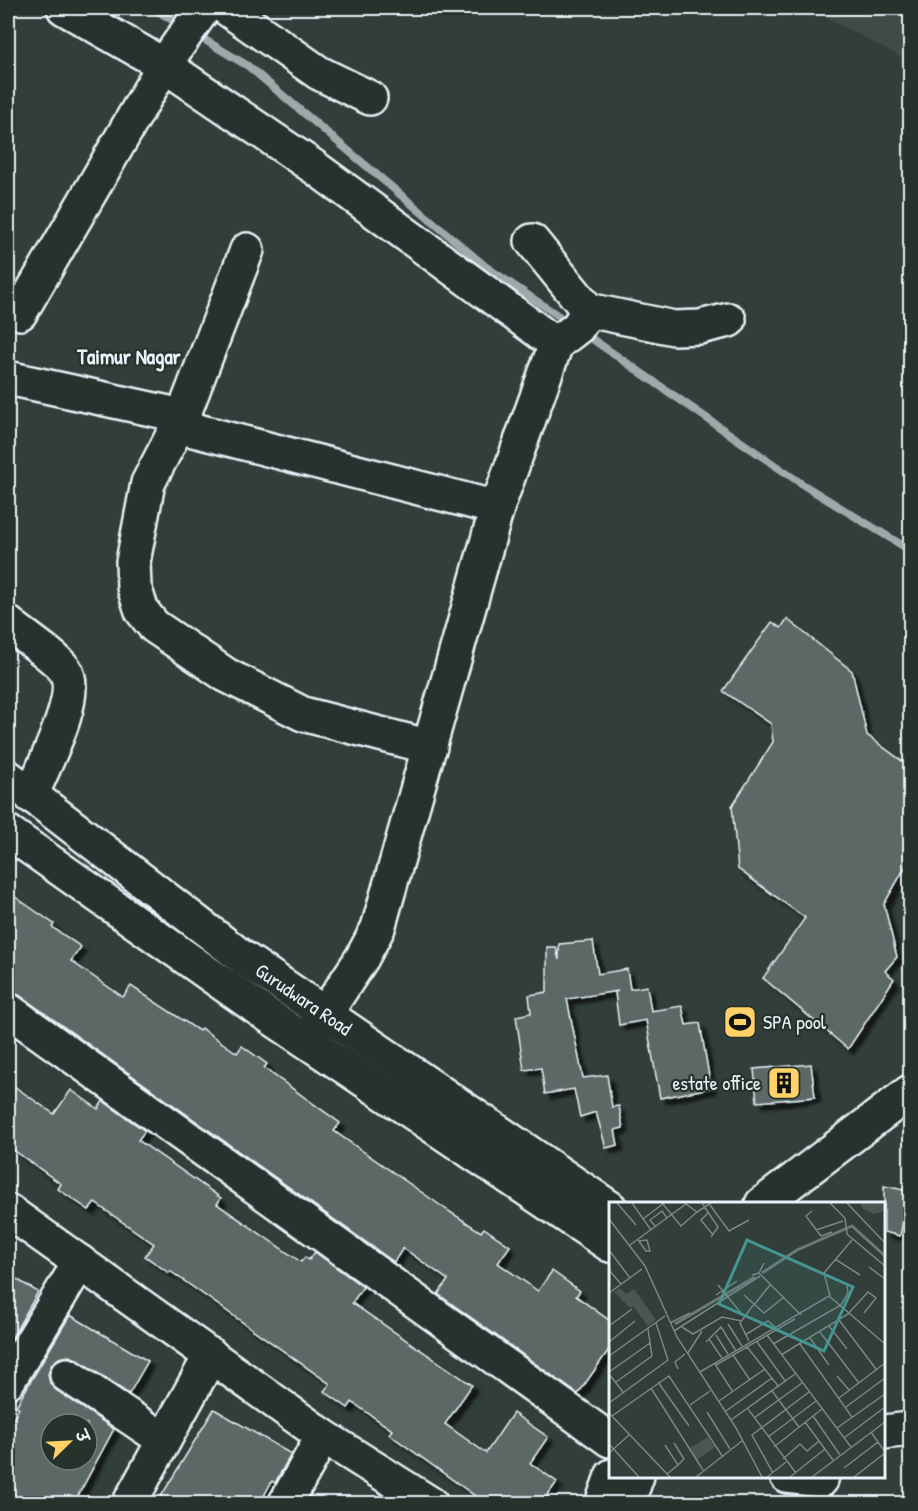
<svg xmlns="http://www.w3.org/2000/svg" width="918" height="1511" viewBox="0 0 918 1511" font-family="'Patrick Hand','Playpen Sans Deva',sans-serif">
<defs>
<filter id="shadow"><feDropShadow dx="5.5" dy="5.5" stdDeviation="1.5" flood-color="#0009"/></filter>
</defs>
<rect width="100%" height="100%" fill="#323e39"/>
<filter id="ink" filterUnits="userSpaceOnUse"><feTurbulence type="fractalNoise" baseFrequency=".0167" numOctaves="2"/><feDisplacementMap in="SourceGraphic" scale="12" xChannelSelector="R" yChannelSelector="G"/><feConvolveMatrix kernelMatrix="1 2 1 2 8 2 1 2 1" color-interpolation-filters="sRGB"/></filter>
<g filter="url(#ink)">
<!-- built -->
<polygon fill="#3f4b46" points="808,8 910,8 910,62"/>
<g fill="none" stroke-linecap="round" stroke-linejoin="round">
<!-- stream -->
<g stroke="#9ea9ab" stroke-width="8">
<polyline points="153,8 182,26"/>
<polyline points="195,34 248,66 485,266 569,323"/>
<polyline points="582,332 805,486 910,550"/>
</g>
</g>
<!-- building -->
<g fill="#5c6865" stroke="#e8f1f8" stroke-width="1.5" fill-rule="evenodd" filter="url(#shadow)">
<polygon points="787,619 852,671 867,735 910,767 910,859 884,904 897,957 885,971 894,979 848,1049 763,978 805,918 738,869 732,806 773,742 771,724 723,691 772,622 781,628"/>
<polygon points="8,892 54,924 52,927 81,947 71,961 123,997 131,986 199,1031 201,1028 237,1053 242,1046 267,1064 264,1068 340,1123 334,1131 447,1210 481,1232 484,1228 510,1246 498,1263 538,1291 552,1271 580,1291 576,1296 610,1321 610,1348 578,1394 438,1294 448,1280 403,1248 394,1262 19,995 8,992"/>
<polygon points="593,941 598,974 627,969 630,989 647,986 651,1011 682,1006 686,1025 700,1023 711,1088 660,1098 646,1020 619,1025 615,992 618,991 567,999 583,1078 607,1075 612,1107 619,1106 623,1128 615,1130 618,1145 606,1148 596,1112 580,1117 574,1089 545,1094 541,1068 524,1070 516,1016 531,1013 529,995 547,992 547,947 556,947 559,960 559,944"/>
<polygon points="811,1064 815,1097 757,1102 754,1069"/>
<polygon points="8,1082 54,1114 71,1090 98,1109 103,1101 145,1131 138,1140 221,1198 217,1204 301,1262 305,1257 309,1260 315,1252 363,1287 352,1303 472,1385 445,1424 486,1453 513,1413 548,1437 530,1463 557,1482 542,1503 485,1503 389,1434 392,1430 352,1402 348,1408 324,1391 330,1384 170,1271 169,1273 145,1256 154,1244 95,1203 89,1210 58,1189 61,1184 8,1146"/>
<polygon points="884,1186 909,1191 900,1236 884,1232"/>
<polygon points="8,1274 38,1292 8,1344"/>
<path d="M70,1315L148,1361L129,1394L77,1359L69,1356L59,1358L52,1364L48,1374L50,1383L56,1390L114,1429L74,1503H8V1429L19,1408L16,1406ZM51,1424H87V1460H51Z"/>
<polygon points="214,1409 291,1454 275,1483 272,1481 260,1503 157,1503"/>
</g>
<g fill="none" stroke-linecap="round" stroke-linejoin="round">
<!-- minor casing -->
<g stroke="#e8f1f8" stroke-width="38">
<g id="minor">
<polyline points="64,8 164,65 314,167 556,344"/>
<polyline points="226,8 319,73 370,98"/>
<polyline points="532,241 588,310 674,328 700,327 729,320"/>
<polyline points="247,250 183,416 148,483 133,562 134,587 142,611 154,626 226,675 303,714 430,747"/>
<polyline points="20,313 164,65 204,8"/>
<polyline points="8,378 183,416"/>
<polyline points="178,426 497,508"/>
<path d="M8,623C21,634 56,657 65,670C82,696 42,768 31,796"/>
<path id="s1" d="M8,777L243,958L610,1208"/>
<polyline points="8,832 260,1010 610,1245"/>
<polyline points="8,1010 610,1440"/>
<polyline points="307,1041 362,958 378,928 497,508 556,344 578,327 588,310"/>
<polyline points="762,1204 910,1092"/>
<polyline points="8,1211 323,1436 431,1504"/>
<polyline points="67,1375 164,1440"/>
<polyline points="8,1381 80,1262"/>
<polyline points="884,1432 910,1429"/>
<polyline points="787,1476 821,1480 822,1476"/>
<polyline points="129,1504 211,1355"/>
<polyline points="285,1504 323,1436"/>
<polyline points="602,1504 612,1476"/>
<polyline points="627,1504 637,1476"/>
</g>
</g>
<!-- minor -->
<use href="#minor" stroke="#26332d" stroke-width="33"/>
</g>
</g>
<!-- icons -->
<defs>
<g id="stadium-square" transform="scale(1.725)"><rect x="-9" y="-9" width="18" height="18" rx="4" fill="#ffd166" stroke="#26332d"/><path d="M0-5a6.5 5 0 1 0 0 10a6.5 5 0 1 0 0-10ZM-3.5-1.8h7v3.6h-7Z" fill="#111"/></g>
<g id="building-square" transform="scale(1.725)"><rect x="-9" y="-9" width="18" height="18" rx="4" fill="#ffd166" stroke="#26332d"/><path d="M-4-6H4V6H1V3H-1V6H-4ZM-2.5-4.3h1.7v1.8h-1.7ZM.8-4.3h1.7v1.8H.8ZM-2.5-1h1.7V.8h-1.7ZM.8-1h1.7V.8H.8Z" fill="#111"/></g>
</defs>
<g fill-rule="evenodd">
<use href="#stadium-square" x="740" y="1022"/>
<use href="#building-square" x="784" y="1083"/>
</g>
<g text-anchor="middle" stroke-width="4.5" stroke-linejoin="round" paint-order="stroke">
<!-- street labels -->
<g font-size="20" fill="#e8f1f8" stroke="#26332d">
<text dy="7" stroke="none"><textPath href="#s1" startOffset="370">Gurudwara Road</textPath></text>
</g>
<!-- poi labels -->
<g font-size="20" fill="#e8f1f8" stroke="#26332d" text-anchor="start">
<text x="763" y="1029">SPA pool</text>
<text x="761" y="1090" text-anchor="end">estate office</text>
</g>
<!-- neighbourhood labels -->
<g font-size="21" font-weight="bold" fill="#e8f1f8" stroke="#26332d">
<text x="129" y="364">Taimur Nagar</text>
</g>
</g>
<!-- overview -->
<g transform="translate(609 1202)">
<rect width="276" height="276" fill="#323e39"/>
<path d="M251,1H276V9L265,12L254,7ZM11,86L17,92L25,87L47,118L39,124L24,104L21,106L5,90ZM99,235L106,245L88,258L81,246Z" fill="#495651"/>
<path fill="none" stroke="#6d7978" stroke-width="3" d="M153,71L188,48L243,24L276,54M66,122L146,75"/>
<path fill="none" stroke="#7b8685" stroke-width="1.5" d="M8,1L27,23M23,1L42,28M53,1L72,24L88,10M93,1L109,25L102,35M221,1L236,16L238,32L276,64M238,1L276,41M101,3L120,29L140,18M203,9L197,14L212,34L223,30M100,10L92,18L104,33M0,17L36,64L68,135L127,226L153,275M34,17L55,1M47,25L41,18L53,9L58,16M207,28L234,19M29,38L37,49H41L38,38L29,39M21,43L77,2L88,10L102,1M0,48L21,76M226,57L251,73M260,65L276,77M0,68L12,82M150,71L192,113M143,73L150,71L155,61M109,83L132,111M0,91L33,67M107,93L128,79M135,93L155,111L175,95M221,94L215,71L243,38M145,103L161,83M230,118L267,167M61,121L81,111M119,122L133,144M0,124L23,107M220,124L238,147M73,125L84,132L113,115L133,119M65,129L151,74M211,130L250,181M107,133L119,152M136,133L159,119L166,125M158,133L242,245M201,136L220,163M100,137L113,156M140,139L131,121L145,102M0,140L26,119M97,140L112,125L127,149M148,140L177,180M164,142L232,103L239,91L238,82M191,142L243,215M138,145L170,185M79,151L93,129M124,153L141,178M172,153L239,112L259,90L267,96L255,111M0,154L56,114M106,162L124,190M107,163L186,117M69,167L66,160L76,152M0,170L41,141M91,170L220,94L276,142M0,172L14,190M228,174L240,188M7,180L43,154L39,127M49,180L80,224M42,186L94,268M163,189L190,225M230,196L276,161M110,199L156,167M0,201L59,158L47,121M81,203L101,189M237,205L276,176M139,207L187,271M117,209L163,176M98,210L121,247M0,211L61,275M3,214L60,174L114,255M204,214L231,253M145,216L193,181M122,218L186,172M196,220L224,258M228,226L276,192M262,230L276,250M159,235L207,199M235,236L276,205M65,241L75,257L69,263M0,242L30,275M56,243L69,263L58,272M165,245L213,207M0,251L20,233M174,257L191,242L198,249L210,239M235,266L269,240M164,271L143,233L200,190M87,275L133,239M158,275L177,260M181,275L216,247M203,275L276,220M245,275L276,251"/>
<path fill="#459590" fill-opacity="0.15" stroke="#459590" stroke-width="3" d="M138,38L244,85L215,149L110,102Z"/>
<rect width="276" height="276" fill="none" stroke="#e8f1f8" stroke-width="3"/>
</g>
<!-- margin -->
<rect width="918" height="1511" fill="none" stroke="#26332d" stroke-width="30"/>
<rect x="15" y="15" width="888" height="1481" fill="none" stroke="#e8f1f8" stroke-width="2" filter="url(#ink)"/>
<!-- north arrow -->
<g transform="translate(69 1442) rotate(66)"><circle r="28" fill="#26332d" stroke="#747f7e" stroke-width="1.5"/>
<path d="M0-4.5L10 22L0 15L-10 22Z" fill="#ffd166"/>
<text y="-9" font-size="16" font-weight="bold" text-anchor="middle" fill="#e8f1f8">उ</text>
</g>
</svg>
